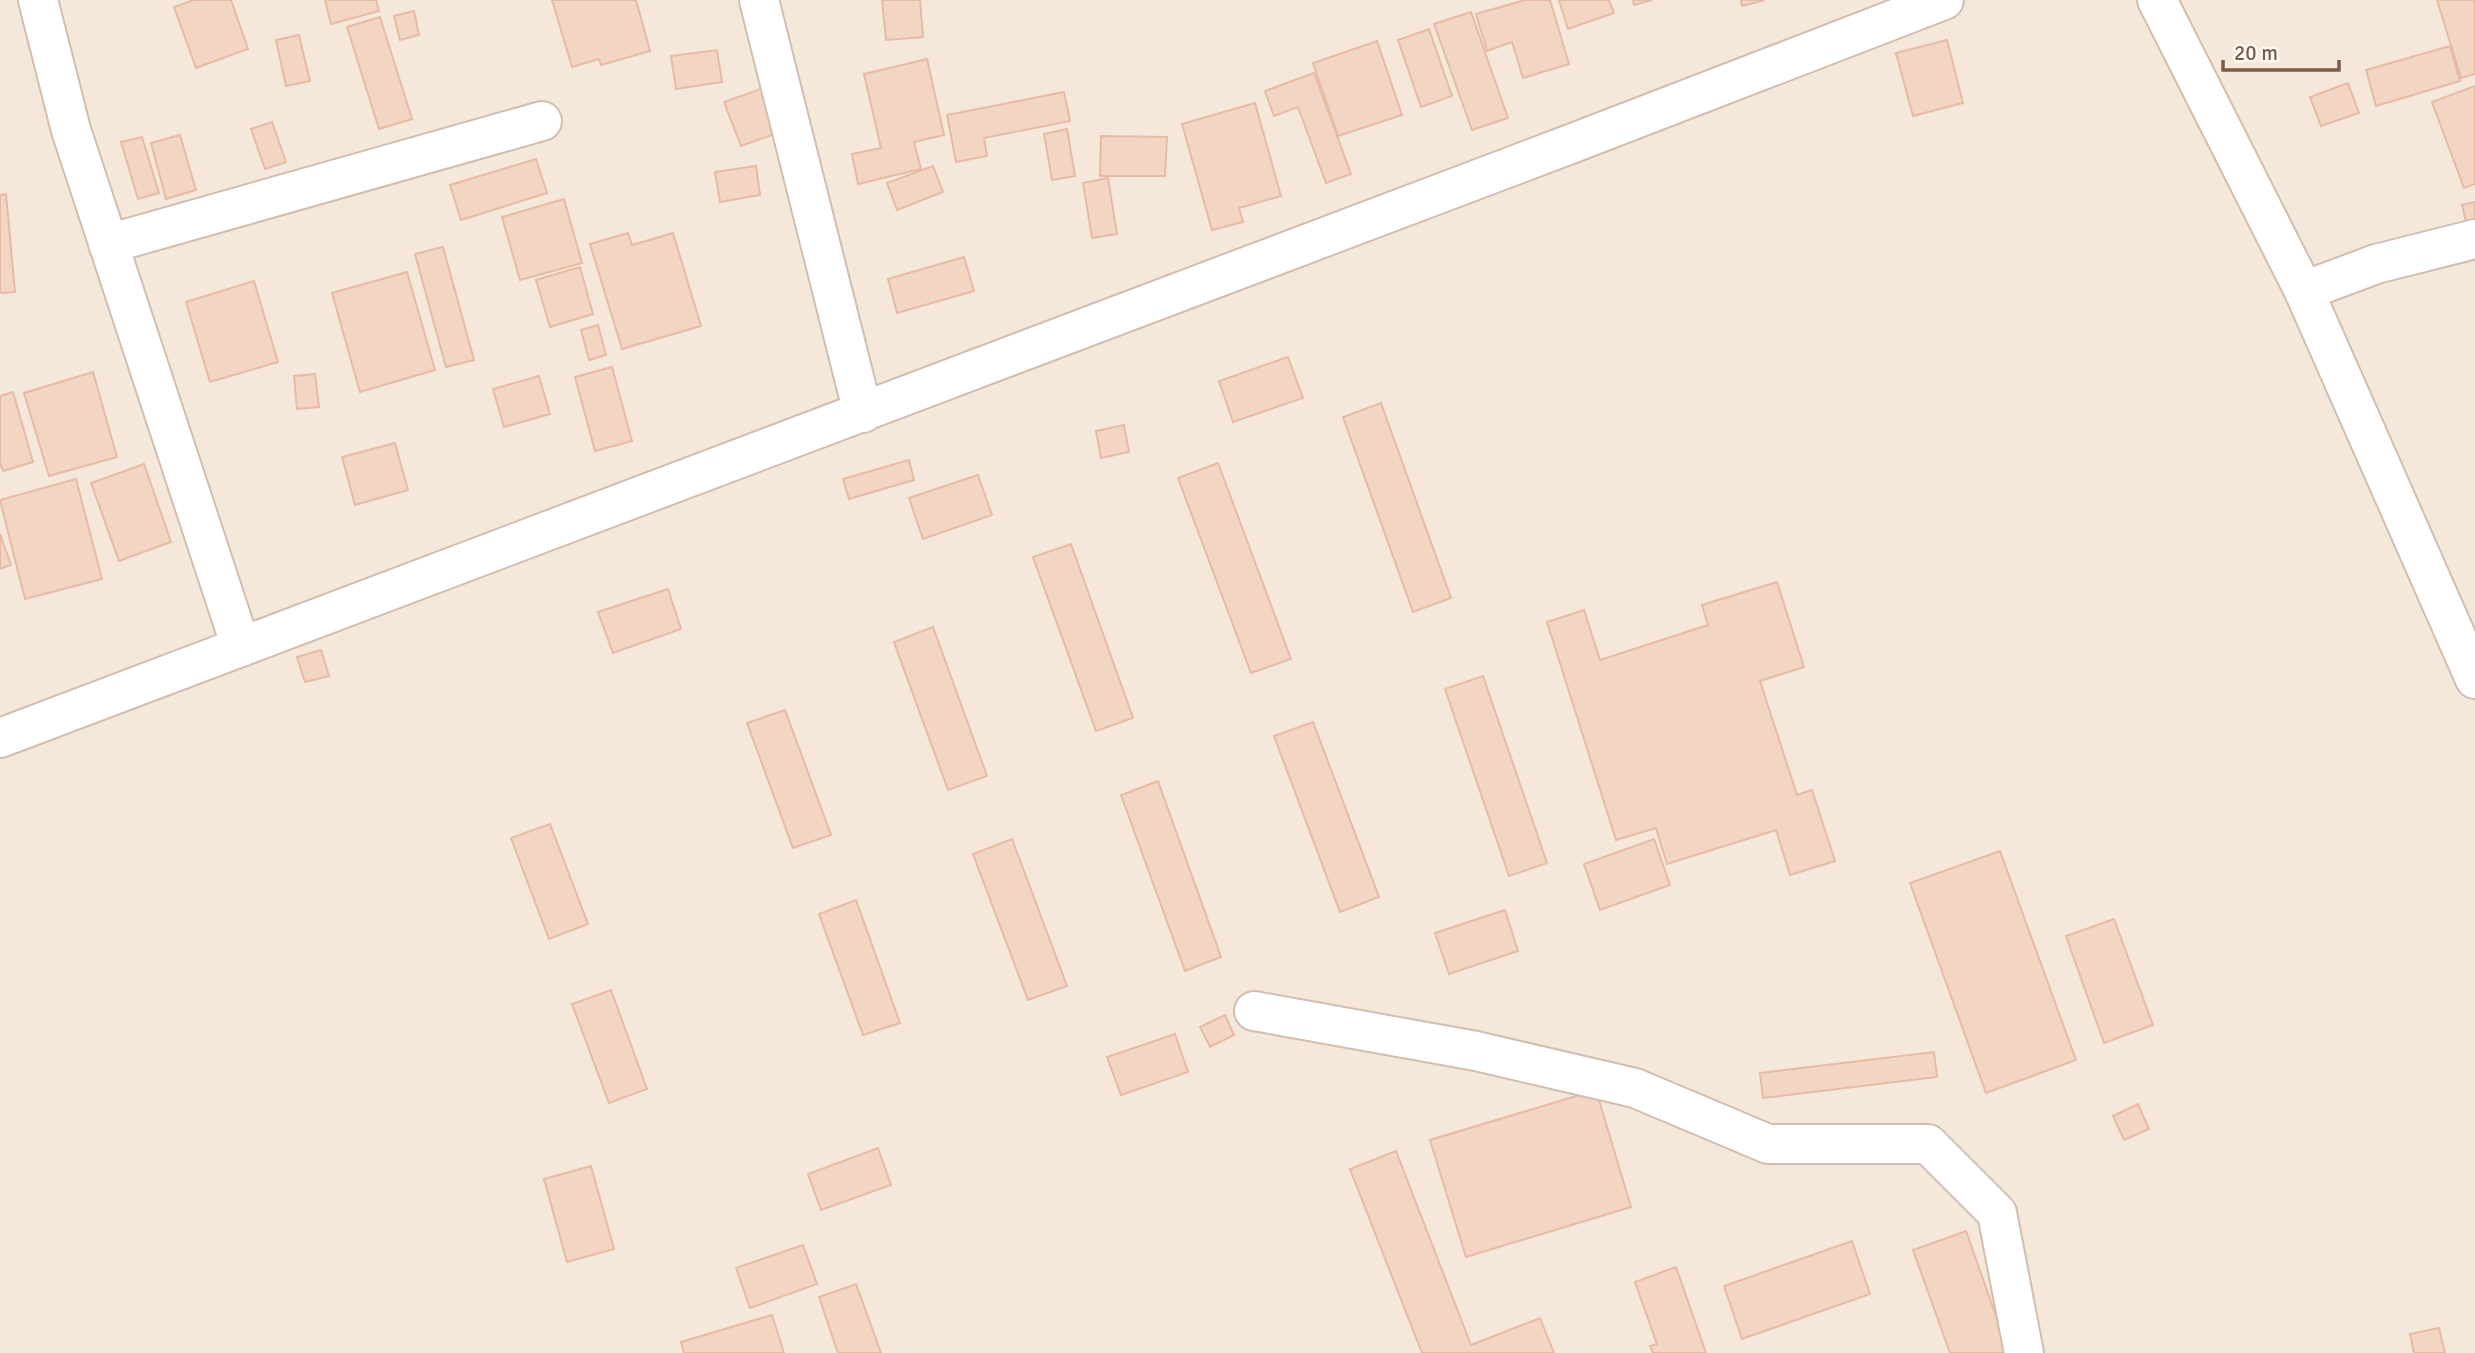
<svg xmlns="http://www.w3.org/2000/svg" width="2475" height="1353" viewBox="0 0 2475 1353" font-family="Signika,sans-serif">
<rect width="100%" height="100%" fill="#fdf6ec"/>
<!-- residential -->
<rect fill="#f5e8da" x="0" y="0" width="2475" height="1353"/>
<!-- building -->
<g fill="#f3d5c3" stroke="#e6bba3" stroke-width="2">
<polygon points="194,0 231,0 248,49 196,68 174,7"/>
<polygon points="325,0 376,0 379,11 331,24"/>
<polygon points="552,0 636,0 650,51 601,65 599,59 572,67"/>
<polygon points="882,0 920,0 923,37 886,40"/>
<polygon points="1525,0 1550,0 1569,64 1523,78 1512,42 1487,51 1476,14"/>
<polygon points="1559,0 1609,0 1614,13 1568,29"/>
<polygon points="1633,0 1652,0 1634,5"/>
<polygon points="1741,0 1765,0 1742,6"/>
<polygon points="2437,0 2475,0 2475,74 2461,78"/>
<polygon points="414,11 419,35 400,40 394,16"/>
<polygon points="1471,12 1508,118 1472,130 1434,24"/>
<polygon points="380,17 412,119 379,129 347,27"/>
<polygon points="1429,29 1452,96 1421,107 1398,40"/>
<polygon points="299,35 310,81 286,86 276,40"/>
<polygon points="1947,40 1963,103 1913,116 1896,53"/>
<polygon points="1377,41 1402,115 1338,136 1313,63"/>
<polygon points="2450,46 2460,81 2376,106 2366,70"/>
<polygon points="717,50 722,82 676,89 671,56"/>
<polygon points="927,59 944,135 914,142 921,169 858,184 852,154 881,148 864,74"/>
<polygon points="1314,73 1351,174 1326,183 1298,107 1274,116 1265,91"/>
<polygon points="780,82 797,126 741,146 724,102"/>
<polygon points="2348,83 2359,113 2321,126 2310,97"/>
<polygon points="2475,86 2475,184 2464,188 2432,102"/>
<polygon points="1064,92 1070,121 984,138 987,156 956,162 947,115"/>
<polygon points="1255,103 1281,196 1239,208 1243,222 1212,230 1182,124"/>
<polygon points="272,122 286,162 265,169 251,129"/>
<polygon points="1067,129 1075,176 1052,180 1044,134"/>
<polygon points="180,135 196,190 166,199 151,143"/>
<polygon points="1101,136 1167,137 1165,176 1100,176"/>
<polygon points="142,137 159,193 138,199 121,142"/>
<polygon points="536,159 547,193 461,220 450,185"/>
<polygon points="756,166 760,195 720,202 715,172"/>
<polygon points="933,166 943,192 897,210 887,183"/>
<polygon points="1108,178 1117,234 1092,238 1083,183"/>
<polygon points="6,194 15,292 0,293 0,195"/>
<polygon points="564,199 582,263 520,280 502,217"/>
<polygon points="2475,202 2475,224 2467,226 2462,205"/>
<polygon points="628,233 632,245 673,233 701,326 622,349 590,244"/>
<polygon points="443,247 474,360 446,367 415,254"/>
<polygon points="964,257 974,291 897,313 888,279"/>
<polygon points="580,267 593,314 550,327 536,280"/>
<polygon points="407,272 435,370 360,392 332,293"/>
<polygon points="254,281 278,362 210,382 186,302"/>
<polygon points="598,325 606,355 589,360 581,330"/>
<polygon points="1288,357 1303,398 1233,422 1219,381"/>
<polygon points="612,367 632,441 595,451 575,377"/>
<polygon points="93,372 117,457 49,476 24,393"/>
<polygon points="315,374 319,407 297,409 294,376"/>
<polygon points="539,376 550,414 504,427 493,389"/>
<polygon points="13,392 33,462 3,471 0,462 0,396"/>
<polygon points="1381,403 1451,598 1413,612 1343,417"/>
<polygon points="1124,425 1129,452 1101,458 1096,431"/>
<polygon points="395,443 408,490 355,505 342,457"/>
<polygon points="909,460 914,480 849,499 843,479"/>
<polygon points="1218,463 1291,659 1251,673 1178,478"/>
<polygon points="144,464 171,542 119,561 91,483"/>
<polygon points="978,475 992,515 923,539 909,498"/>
<polygon points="76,479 102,579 25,599 0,500"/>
<polygon points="0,534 11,565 0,569"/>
<polygon points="1071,544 1133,718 1096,731 1033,557"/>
<polygon points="1777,582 1804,667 1760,681 1797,795 1812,790 1835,861 1790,875 1776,830 1667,864 1656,828 1616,840 1547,622 1584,610 1600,660 1708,625 1702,605"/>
<polygon points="668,589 681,629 613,653 598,612"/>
<polygon points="933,627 987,776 948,790 894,642"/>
<polygon points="321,650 329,676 305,682 297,657"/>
<polygon points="1483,676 1547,863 1509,876 1445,689"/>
<polygon points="785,710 831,835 793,848 747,723"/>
<polygon points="1313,722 1379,897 1340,912 1274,736"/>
<polygon points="1158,781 1221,957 1185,971 1121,795"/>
<polygon points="550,824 588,924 549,939 511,838"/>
<polygon points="1012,839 1067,986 1028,1000 973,854"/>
<polygon points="1654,839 1670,885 1600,910 1584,864"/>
<polygon points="2000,851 2076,1060 1986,1093 1910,883"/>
<polygon points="856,900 900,1023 863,1035 819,914"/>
<polygon points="1505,910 1518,951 1449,974 1435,933"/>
<polygon points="2114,919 2153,1025 2104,1043 2066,936"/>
<polygon points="611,990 647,1089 609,1103 572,1004"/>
<polygon points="1225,1015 1234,1035 1210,1047 1200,1027"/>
<polygon points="1175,1034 1188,1072 1121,1095 1107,1057"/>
<polygon points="1934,1052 1937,1077 1763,1098 1760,1073"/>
<polygon points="1596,1090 1631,1207 1466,1257 1430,1140"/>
<polygon points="2138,1104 2149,1129 2124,1140 2113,1116"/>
<polygon points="878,1148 891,1185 821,1210 808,1174"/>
<polygon points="1396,1151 1471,1345 1540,1318 1554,1353 1422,1353 1350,1169"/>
<polygon points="591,1166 614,1249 567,1262 544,1179"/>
<polygon points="1966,1231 2009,1353 1950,1353 1913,1250"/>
<polygon points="1852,1241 1870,1294 1742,1339 1724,1286"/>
<polygon points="803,1245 817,1284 750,1308 736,1268"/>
<polygon points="1676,1267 1706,1353 1653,1353 1650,1346 1657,1344 1635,1282"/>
<polygon points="856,1284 881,1353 838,1353 819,1297"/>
<polygon points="772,1315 784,1353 684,1353 681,1342"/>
<polygon points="2439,1328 2445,1353 2414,1353 2410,1334"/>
</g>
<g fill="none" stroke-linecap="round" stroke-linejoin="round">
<!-- minor casing -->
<g stroke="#d1beb0" stroke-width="42">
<g id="minor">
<polyline points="38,0 71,130 241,647"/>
<polyline points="759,0 863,413"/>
<polyline points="2157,0 2304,291 2475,679"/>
<polyline points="108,244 542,121"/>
<polyline points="2304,291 2376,264 2475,239"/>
<polyline points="0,738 1568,145 1944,0"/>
<polyline points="1254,1011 1476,1051 1635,1088 1768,1144 1928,1144 1997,1213 2024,1353"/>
</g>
</g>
<!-- minor -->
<use href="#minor" stroke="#fff" stroke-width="38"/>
</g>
<!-- scale -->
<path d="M2223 60v10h116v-10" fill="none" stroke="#7a5c4d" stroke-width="3.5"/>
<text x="2234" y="60" font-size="21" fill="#7a5c4d" stroke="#fffaf3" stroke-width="5" paint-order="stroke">20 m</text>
</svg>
